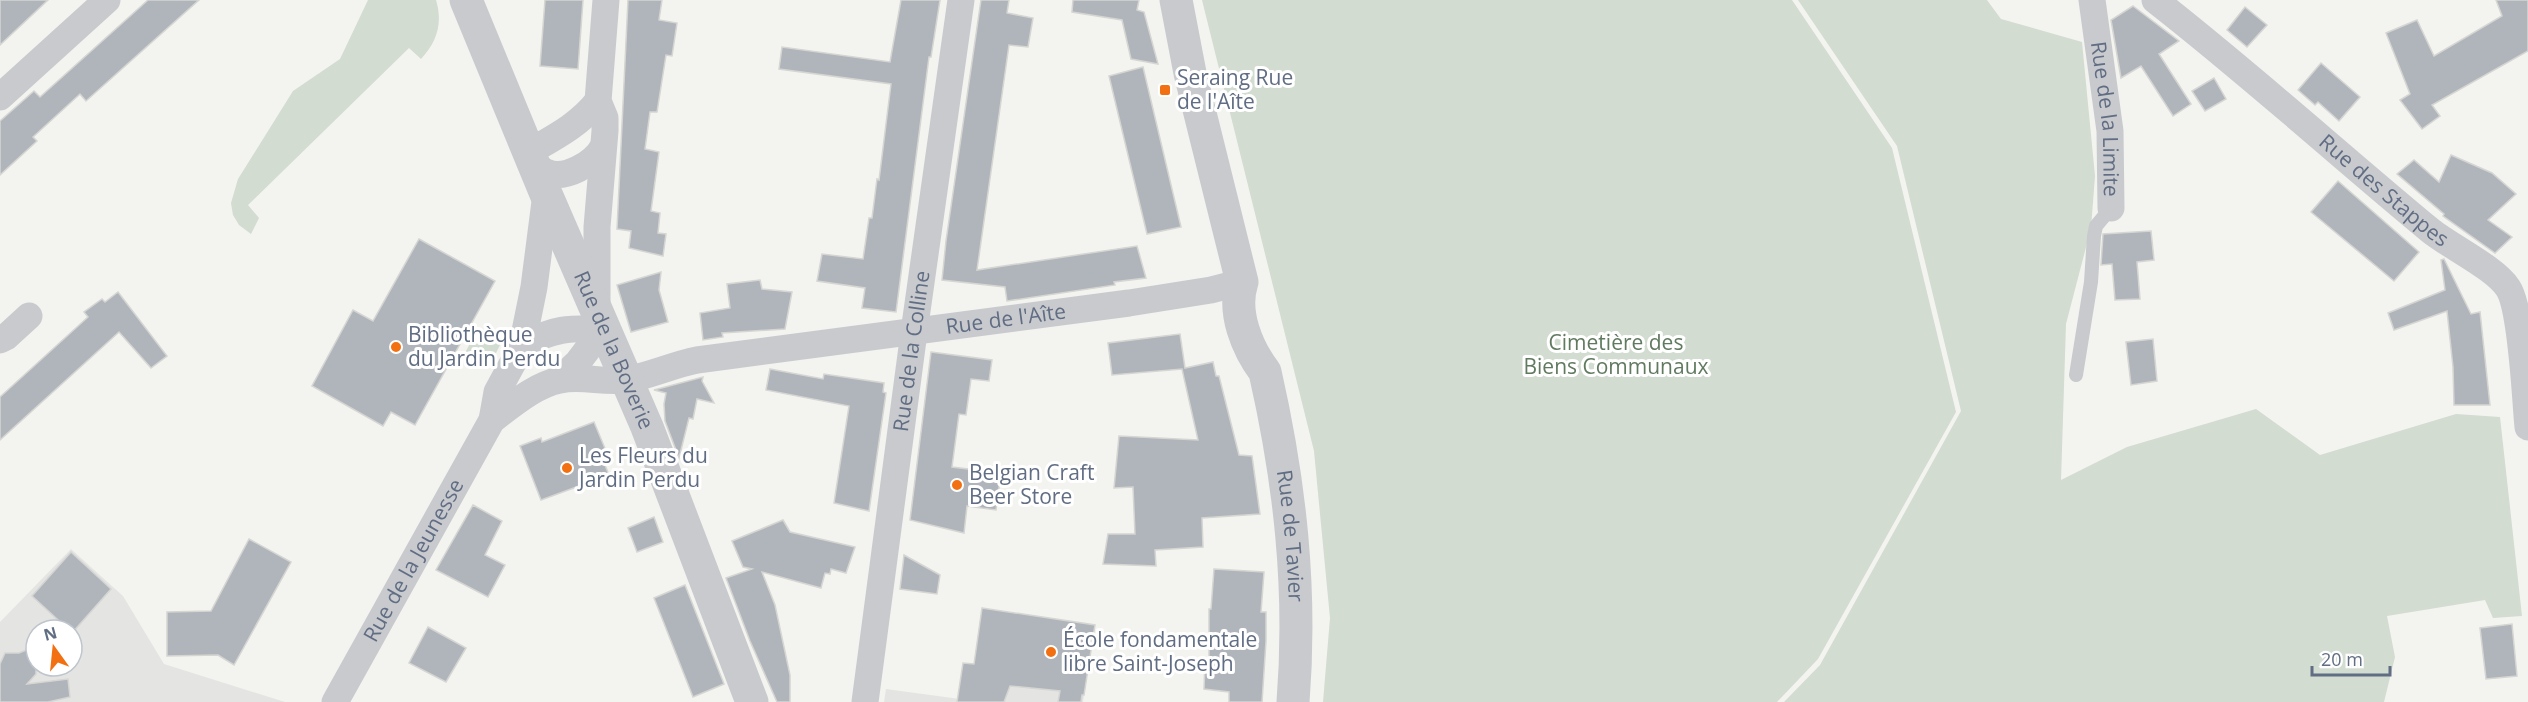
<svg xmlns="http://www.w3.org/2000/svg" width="2528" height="702" viewBox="0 0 2528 702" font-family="'Open Sans',sans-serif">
<rect width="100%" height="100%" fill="#f3f4ef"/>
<!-- built -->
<g fill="#e4e5e3" fill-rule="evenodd">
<path d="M71,549L123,596L164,664L285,702H0V622ZM36,630H72V666H36Z"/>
<polygon points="1018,614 1095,625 1083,702 884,702 886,689 960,699"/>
</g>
<!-- green -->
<g fill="#d2dcd0">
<path d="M368,0H436C443,23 437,42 421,59L409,48L248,205L259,218L251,234L239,225L233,215L231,203L238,179L293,91L340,59Z"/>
<polygon points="1202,0 1792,0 1892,148 1956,412 1818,659 1777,702 1323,702 1330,618 1314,451"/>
<polygon points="1798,0 1987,0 2001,19 2082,42 2095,176 2091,228 2066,324 2061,480 2127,447 2256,409 2320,455 2456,414 2500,417 2522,616 2493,618 2485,600 2387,616 2395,657 2384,702 1784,702 1820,665 1961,411 1897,146"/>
<polygon points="478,328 502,341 488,369 464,355"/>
</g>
<!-- building -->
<g fill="#b0b5bc" stroke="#d5d5d2" stroke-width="1.5">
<polygon points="0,0 48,0 0,45"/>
<polygon points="148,0 199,0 86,101 80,94 33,137 37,141 0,175 0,121 34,91 40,97"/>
<polygon points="545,0 583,0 578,69 540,66"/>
<polygon points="628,0 662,0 659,20 677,23 672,56 666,55 657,112 650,112 645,149 659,152 651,211 660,213 658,233 666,234 663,256 629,248 631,231 617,229"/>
<polygon points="901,0 940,0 931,57 929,57 896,312 862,308 865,288 817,281 822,254 863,259 869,218 872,218 877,179 879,180 891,84 779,69 782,47 890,62"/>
<polygon points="981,0 1009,0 1007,13 1033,18 1028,47 1009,45 977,270 1137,246 1146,278 1114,282 1115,285 1007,301 1005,287 942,280 946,241"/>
<polygon points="1073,0 1139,0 1137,10 1144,12 1158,64 1131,59 1122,20 1072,12"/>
<polygon points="2496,0 2528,0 2528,51 2432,105 2440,116 2422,129 2400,100 2410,94 2386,33 2417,20 2434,56 2502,16"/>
<polygon points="2133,6 2179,41 2159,54 2191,104 2173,116 2141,66 2121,78 2111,20"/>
<polygon points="2245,7 2267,25 2247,47 2227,30"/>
<polygon points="2321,63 2360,97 2339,121 2318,102 2315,105 2298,90"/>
<polygon points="1143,67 1181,227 1147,234 1109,76"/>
<polygon points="2214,78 2226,99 2205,111 2192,91"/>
<polygon points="2451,155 2492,173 2516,194 2488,220 2512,237 2495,253 2443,216 2444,214 2397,174 2414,160 2439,182"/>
<polygon points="2338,181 2419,252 2394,281 2311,212"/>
<polygon points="2151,231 2154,260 2137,262 2140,299 2115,300 2112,264 2101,265 2103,234"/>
<polygon points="419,239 495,281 415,425 391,412 383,426 312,386 353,310 373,321"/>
<polygon points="2444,259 2471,314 2480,312 2490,405 2454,405 2453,367 2447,311 2394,330 2388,313 2445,290 2441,260"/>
<polygon points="661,272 659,290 668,322 631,332 617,285"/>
<polygon points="760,280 762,289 792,292 785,329 722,333 723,337 703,340 700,313 730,308 727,284"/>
<polygon points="118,292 167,356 151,368 119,332 0,440 0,397 88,317 84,312 102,299 105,302"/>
<polygon points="1180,334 1185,368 1213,362 1216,376 1219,376 1239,455 1252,456 1260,514 1202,518 1203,547 1155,550 1156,566 1103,564 1108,534 1135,534 1133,487 1114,488 1119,436 1198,440 1182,369 1112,375 1108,343"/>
<polygon points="2153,339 2157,381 2131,385 2126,342"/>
<polygon points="931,352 992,360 989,381 971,379 966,415 959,414 952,467 1001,473 996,510 967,506 964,533 910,520"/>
<polygon points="770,369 823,379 824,374 884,383 883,392 886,393 869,511 834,503 849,406 766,390"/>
<polygon points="703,377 702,381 714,403 697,399 693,419 689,418 679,458 665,421 664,404 666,393 654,390"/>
<polygon points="594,422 609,458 603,460 609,475 541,500 520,446 541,438 542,442"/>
<polygon points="473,505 502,521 485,555 505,565 488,597 436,570"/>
<polygon points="654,517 663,542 637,552 628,528"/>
<polygon points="783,520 790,532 855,547 846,573 831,569 830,574 825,573 821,588 762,572 775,605 790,675 790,702 777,702 750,641 726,578 752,569 743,567 732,541"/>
<polygon points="249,539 291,562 234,665 218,655 167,656 167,612 211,611"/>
<polygon points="71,552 111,589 72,633 72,630 69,630 32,596"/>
<polygon points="904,555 940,575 937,594 900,589"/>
<polygon points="1214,569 1264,572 1261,612 1266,612 1266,641 1262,702 1229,702 1229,692 1204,689 1205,662 1209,662 1209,609 1211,609"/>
<polygon points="685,585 724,684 693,697 654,598"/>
<polygon points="982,608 1095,625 1084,695 1082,695 1081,702 1058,702 1060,691 1010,686 1004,702 957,702 963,663 974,664"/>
<polygon points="2512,624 2517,676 2486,679 2480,628"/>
<polygon points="428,627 466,648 446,682 409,663"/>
<polygon points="36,646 36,674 27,684 68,679 70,697 48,702 0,702 0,664 5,653 19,653"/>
</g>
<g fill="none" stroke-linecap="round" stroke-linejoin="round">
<!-- service -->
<polyline stroke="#c8cace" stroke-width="14" points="2076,375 2091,282 2094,236 2096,226 2111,208"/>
<!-- minor -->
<g stroke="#c8cace" stroke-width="27">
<path id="s1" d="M2092,0L2110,131L2111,208"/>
<path id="s2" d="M2155,0C2250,74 2339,155 2431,231C2451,247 2495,268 2508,288C2522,309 2525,398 2528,427"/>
<polyline points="0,97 107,0"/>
<path d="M529,152C555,137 579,125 598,101"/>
<path d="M532,160C536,164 541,170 546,172C565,181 594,163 603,147"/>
<polyline points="597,306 597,227 605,131 605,118 598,101 606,0"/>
<polyline points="0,340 6,337 29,316"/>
<path d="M522,346C552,328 570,328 603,329"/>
<polyline points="560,379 578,362 603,329"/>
<path id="s3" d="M492,420C512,405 535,385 560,380C581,375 603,383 625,380C649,376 672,365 697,360L1129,303L1211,290L1242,282"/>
<path id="s4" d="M335,702L492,420L497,392L522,346L534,287L546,194"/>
<path id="s5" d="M865,702L914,332L961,0"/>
</g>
<!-- tertiary -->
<g stroke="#c8cace" stroke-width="33">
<path id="s6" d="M466,0L546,194L647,427L752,702"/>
<path id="s7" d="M1176,0L1190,73L1242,282C1232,312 1247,348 1265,372C1290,482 1302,589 1293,702"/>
</g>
</g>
<!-- markers -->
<g fill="#f27011" stroke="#fff" stroke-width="2">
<rect x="1159" y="84" width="12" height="12" rx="3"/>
<circle cx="396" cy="347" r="6"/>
<circle cx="567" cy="468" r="6"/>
<circle cx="957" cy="485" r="6"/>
<circle cx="1051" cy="652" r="6"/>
</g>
<g text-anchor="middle" stroke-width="6" stroke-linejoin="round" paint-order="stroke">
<!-- poi labels -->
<g font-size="21" fill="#606d83" stroke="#fff" text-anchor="start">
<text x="1177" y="85">Seraing Rue<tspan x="1177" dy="24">de l'Aîte</tspan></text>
<text x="408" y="342">Bibliothèque<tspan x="408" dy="24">du Jardin Perdu</tspan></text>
<text x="579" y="463">Les Fleurs du<tspan x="579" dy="24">Jardin Perdu</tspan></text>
<text x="969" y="480">Belgian Craft<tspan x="969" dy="24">Beer Store</tspan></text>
<text x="1063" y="647">École fondamentale<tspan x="1063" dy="24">libre Saint-Joseph</tspan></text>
</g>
<!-- street labels -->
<g font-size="21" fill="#606d83" stroke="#fff">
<text dy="7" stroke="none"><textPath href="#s1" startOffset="120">Rue de la Limite</textPath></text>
<text dy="7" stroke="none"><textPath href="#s2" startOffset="298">Rue des Stappes</textPath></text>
<text dy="7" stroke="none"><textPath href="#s3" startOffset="531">Rue de l'Aîte</textPath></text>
<text dy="7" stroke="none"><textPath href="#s6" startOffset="380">Rue de la Boverie</textPath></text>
<text dy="7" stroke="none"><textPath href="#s5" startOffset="354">Rue de la Colline</textPath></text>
<text dy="7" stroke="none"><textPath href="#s7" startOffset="552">Rue de Tavier</textPath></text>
<text dy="7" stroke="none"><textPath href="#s4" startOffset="162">Rue de la Jeunesse</textPath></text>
</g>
<!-- park labels -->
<g font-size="21" fill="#607a60" stroke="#fff">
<text x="1616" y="350">Cimetière des<tspan x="1616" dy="24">Biens Communaux</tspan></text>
</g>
</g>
<!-- north arrow -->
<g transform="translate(54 648) rotate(345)"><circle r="28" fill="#ffffff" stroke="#bfc5cd" stroke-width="1.5"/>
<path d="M0-4.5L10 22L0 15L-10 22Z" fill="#f27011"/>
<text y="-9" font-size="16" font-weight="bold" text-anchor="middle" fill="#606d83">N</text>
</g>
<!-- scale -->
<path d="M2312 666v9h78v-9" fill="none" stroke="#606d83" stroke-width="3"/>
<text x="2321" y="666" font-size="18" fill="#606d83" stroke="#ffffff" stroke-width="4.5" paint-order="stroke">20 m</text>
</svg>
